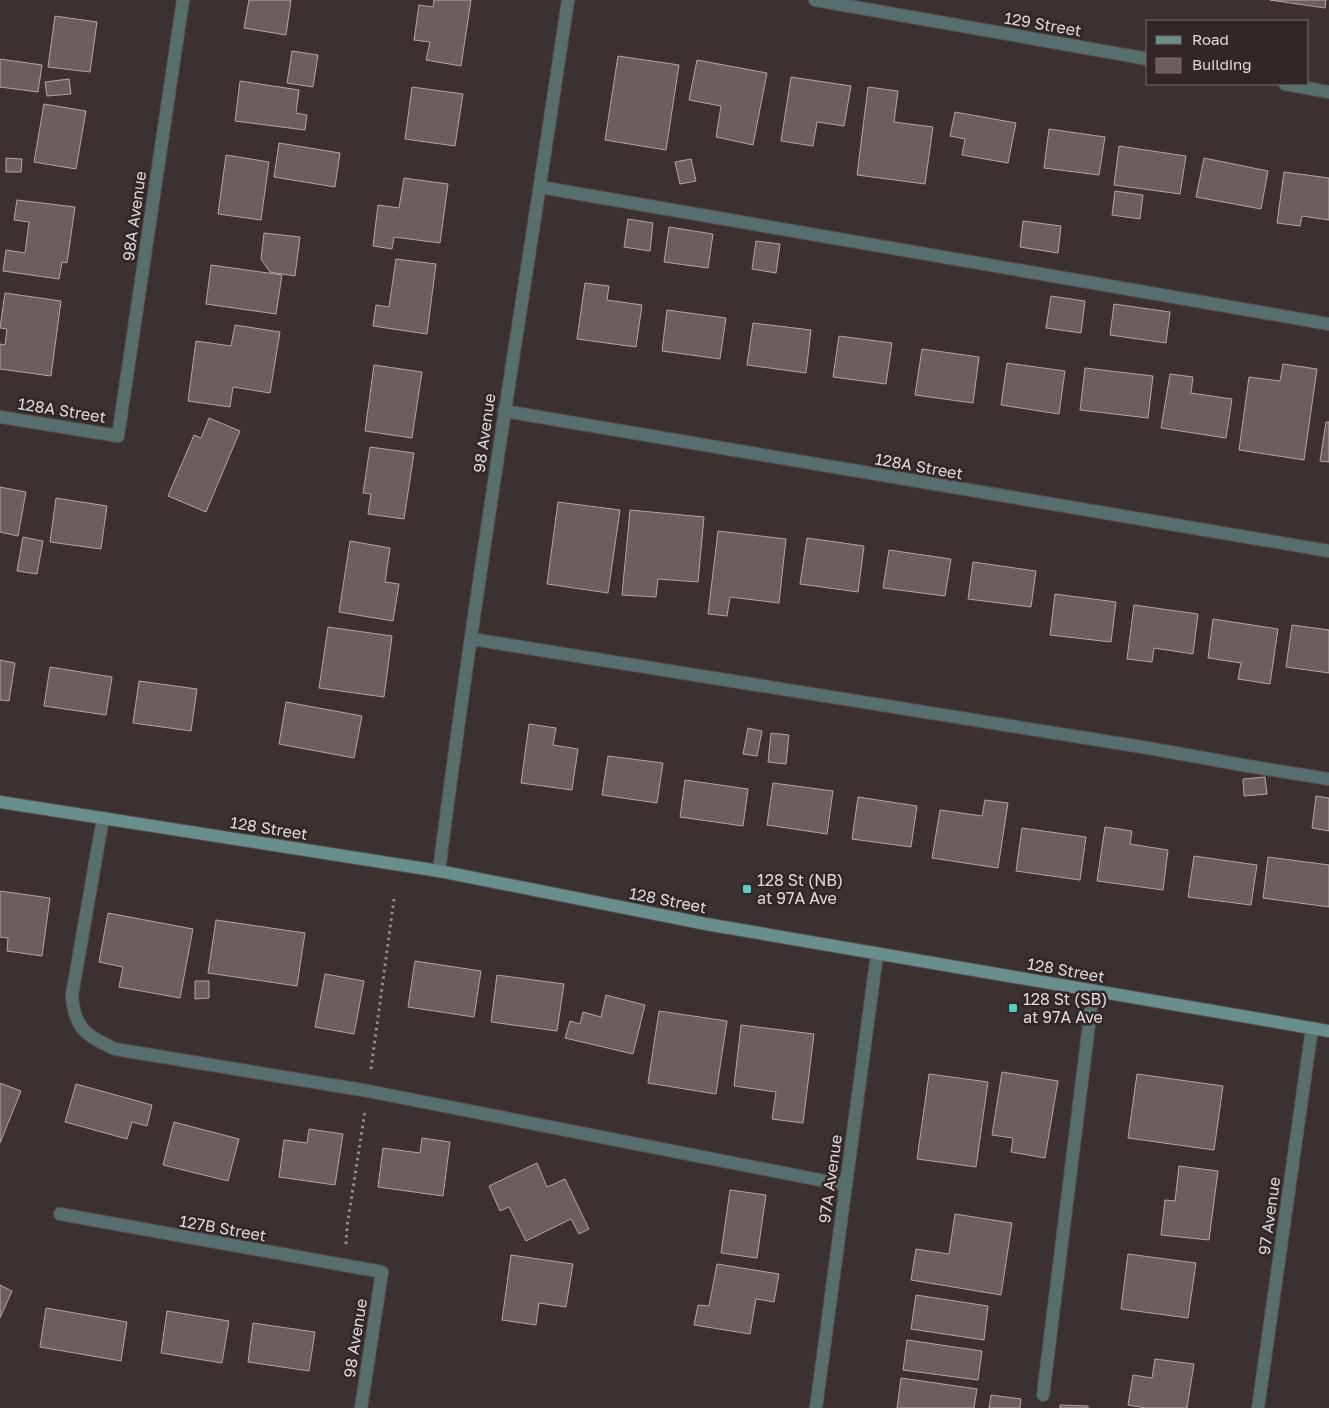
<svg xmlns="http://www.w3.org/2000/svg" width="1329" height="1408" viewBox="0 0 1329 1408" font-family="'Golos Text',sans-serif">
<rect width="100%" height="100%" fill="#3a3130"/>
<!-- building -->
<g fill="#6a5f5e" stroke="#b2a6a5">
<polygon points="249,0 291,0 286,35 244,28"/>
<polygon points="434,0 471,0 461,66 426,60 430,42 414,40 419,5 433,7"/>
<polygon points="1270,0 1326,0 1325,8"/>
<polygon points="55,16 97,22 90,72 48,67"/>
<polygon points="292,51 318,55 313,87 287,83"/>
<polygon points="618,56 679,65 666,150 605,140"/>
<polygon points="0,59 42,65 38,92 0,87"/>
<polygon points="697,60 767,73 753,145 716,137 721,106 689,100"/>
<polygon points="791,77 851,86 844,126 817,122 813,146 781,141"/>
<polygon points="69,79 71,94 47,96 45,82"/>
<polygon points="240,81 299,90 296,113 307,115 305,130 235,121"/>
<polygon points="412,87 463,94 455,146 405,139"/>
<polygon points="868,87 898,91 894,122 933,127 925,184 857,175"/>
<polygon points="44,104 86,111 76,169 34,162"/>
<polygon points="955,112 1016,123 1008,163 962,155 965,139 950,136"/>
<polygon points="1049,129 1105,137 1099,175 1044,168"/>
<polygon points="279,143 340,153 335,187 274,177"/>
<polygon points="1119,146 1186,156 1180,194 1114,185"/>
<polygon points="226,155 269,162 261,220 218,214"/>
<polygon points="6,158 22,159 21,172 6,172"/>
<polygon points="1204,158 1268,171 1261,209 1196,197"/>
<polygon points="691,159 696,181 680,184 675,162"/>
<polygon points="1284,172 1329,178 1329,220 1302,216 1300,226 1277,223"/>
<polygon points="404,178 448,184 440,243 394,237 392,249 373,246 378,205 399,208"/>
<polygon points="1115,191 1143,195 1140,219 1112,215"/>
<polygon points="17,200 75,207 67,263 62,262 59,279 3,271 6,250 25,253 29,222 14,220"/>
<polygon points="628,219 653,223 650,251 624,247"/>
<polygon points="1023,221 1061,226 1058,253 1020,247"/>
<polygon points="669,227 713,234 708,268 664,262"/>
<polygon points="264,233 300,237 295,276 270,272 261,259"/>
<polygon points="756,241 780,244 776,273 752,269"/>
<polygon points="396,259 436,264 427,334 373,326 376,305 389,307"/>
<polygon points="211,265 282,275 276,314 206,304"/>
<polygon points="585,283 609,286 607,300 642,305 636,347 577,339"/>
<polygon points="5,293 61,301 51,376 0,369 0,344 5,345 7,329 0,328"/>
<polygon points="1051,296 1085,301 1081,333 1046,328"/>
<polygon points="1114,304 1170,312 1166,343 1110,335"/>
<polygon points="667,310 726,318 720,359 662,351"/>
<polygon points="753,323 811,330 806,373 747,365"/>
<polygon points="235,325 280,332 270,393 233,387 230,407 188,401 196,341 231,346"/>
<polygon points="839,336 892,343 886,384 833,377"/>
<polygon points="922,349 979,357 973,403 915,395"/>
<polygon points="1007,363 1065,371 1059,414 1001,405"/>
<polygon points="1283,364 1317,369 1304,460 1239,450 1249,377 1280,381"/>
<polygon points="374,365 422,372 412,438 365,431"/>
<polygon points="1085,368 1153,376 1148,418 1080,410"/>
<polygon points="1170,374 1193,377 1191,393 1232,399 1226,438 1161,428"/>
<polygon points="209,418 240,431 206,512 168,496 194,435 201,438"/>
<polygon points="1326,422 1329,422 1329,462 1320,461"/>
<polygon points="370,447 414,453 404,519 368,514 371,494 363,493"/>
<polygon points="0,487 26,492 18,536 0,532"/>
<polygon points="56,498 107,506 101,549 50,542"/>
<polygon points="558,502 620,510 608,593 547,584"/>
<polygon points="630,510 704,517 698,582 658,579 656,597 622,595"/>
<polygon points="718,531 786,539 779,603 730,597 727,616 708,614"/>
<polygon points="23,537 43,541 37,574 17,571"/>
<polygon points="807,538 864,546 858,592 800,584"/>
<polygon points="350,541 390,548 385,582 399,584 393,621 339,612"/>
<polygon points="889,550 951,559 945,596 883,588"/>
<polygon points="973,562 1036,571 1031,607 968,599"/>
<polygon points="1055,594 1116,602 1111,642 1050,635"/>
<polygon points="1134,605 1198,614 1193,654 1154,648 1152,662 1127,659"/>
<polygon points="1213,619 1278,629 1270,684 1238,679 1241,663 1208,658"/>
<polygon points="1292,625 1329,630 1329,673 1286,667"/>
<polygon points="328,627 392,636 384,697 319,688"/>
<polygon points="0,660 15,663 9,701 0,700"/>
<polygon points="50,667 112,677 106,715 44,706"/>
<polygon points="139,681 197,689 191,731 133,723"/>
<polygon points="286,702 362,716 354,758 279,744"/>
<polygon points="529,724 556,728 553,745 578,749 572,790 521,783"/>
<polygon points="748,728 762,731 757,756 743,754"/>
<polygon points="771,733 789,735 786,764 768,762"/>
<polygon points="608,756 663,763 657,803 602,795"/>
<polygon points="1265,777 1267,794 1244,796 1243,779"/>
<polygon points="685,780 748,789 743,826 680,817"/>
<polygon points="773,783 833,791 827,834 767,825"/>
<polygon points="1316,796 1329,798 1329,831 1312,828"/>
<polygon points="858,797 917,806 911,847 852,839"/>
<polygon points="985,800 1008,803 998,868 932,858 940,810 982,816"/>
<polygon points="1105,827 1132,831 1130,844 1168,850 1163,890 1097,881"/>
<polygon points="1022,828 1086,837 1080,880 1016,871"/>
<polygon points="1194,856 1257,865 1251,905 1188,897"/>
<polygon points="1268,857 1329,865 1329,907 1263,898"/>
<polygon points="0,891 50,898 42,956 7,951 8,938 0,937"/>
<polygon points="108,913 193,929 180,998 119,987 123,967 99,962"/>
<polygon points="216,920 305,933 297,986 208,973"/>
<polygon points="415,961 481,971 474,1017 408,1007"/>
<polygon points="325,974 364,981 354,1034 315,1027"/>
<polygon points="497,975 564,984 557,1031 491,1022"/>
<polygon points="195,981 209,981 209,998 195,999"/>
<polygon points="606,995 645,1005 633,1054 565,1038 570,1021 580,1024 583,1012 601,1017"/>
<polygon points="659,1011 727,1021 716,1094 648,1083"/>
<polygon points="741,1025 814,1034 803,1123 772,1119 776,1092 734,1086"/>
<polygon points="1002,1072 1058,1081 1045,1158 1011,1152 1013,1138 992,1135"/>
<polygon points="929,1074 988,1082 976,1167 917,1159"/>
<polygon points="1137,1074 1223,1086 1214,1150 1128,1138"/>
<polygon points="0,1083 21,1091 0,1143"/>
<polygon points="76,1084 152,1105 147,1126 132,1122 127,1139 65,1122"/>
<polygon points="174,1122 239,1139 228,1181 163,1165"/>
<polygon points="309,1129 343,1134 335,1185 279,1177 284,1140 307,1143"/>
<polygon points="422,1138 450,1142 443,1196 378,1187 383,1148 420,1153"/>
<polygon points="537,1163 547,1187 565,1179 589,1229 579,1234 571,1219 526,1241 509,1207 500,1211 489,1186"/>
<polygon points="1179,1166 1218,1171 1209,1240 1161,1235 1165,1200 1175,1201"/>
<polygon points="730,1190 766,1195 757,1258 721,1253"/>
<polygon points="955,1214 1012,1223 1001,1295 911,1280 916,1249 949,1254"/>
<polygon points="1128,1254 1196,1263 1188,1318 1121,1309"/>
<polygon points="511,1255 573,1264 566,1307 539,1303 536,1325 502,1320"/>
<polygon points="717,1264 779,1274 774,1302 756,1299 750,1334 694,1325 698,1305 709,1306"/>
<polygon points="0,1285 12,1291 0,1318"/>
<polygon points="916,1295 988,1306 984,1340 911,1329"/>
<polygon points="46,1308 127,1322 121,1361 40,1347"/>
<polygon points="167,1311 229,1321 222,1363 161,1353"/>
<polygon points="253,1323 315,1332 309,1371 248,1362"/>
<polygon points="907,1340 982,1351 978,1380 903,1370"/>
<polygon points="1155,1359 1194,1364 1187,1408 1146,1408 1128,1405 1133,1375 1152,1378"/>
<polygon points="901,1378 977,1389 974,1408 897,1408"/>
<polygon points="991,1395 1021,1399 1020,1408 989,1408"/>
<polygon points="1060,1405 1088,1406 1088,1408 1060,1408"/>
</g>
<g fill="none" stroke-linecap="round" stroke-linejoin="round">
<!-- lane casing -->
<g stroke="#584f4e" stroke-width="14">
<g id="lane">
<polyline points="540,187 1329,324"/>
<polyline points="472,639 1148,748 1248,766 1329,779"/>
<path d="M103,818L72,995C74,1028 86,1036 115,1049L368,1091L845,1185"/>
<polyline points="1043,1395 1093,992"/>
</g>
</g>
<!-- street casing -->
<g stroke="#584f4e" stroke-width="14">
<g id="street">
<polyline points="815,0 1148,59"/>
<polyline points="1285,84 1329,92"/>
<polyline points="504,411 1329,551"/>
<polyline points="0,417 118,436 183,0"/>
<path d="M439,871C476,580 525,290 568,0"/>
<polyline points="60,1214 382,1272 361,1408"/>
<polyline points="816,1408 877,954"/>
<polyline points="1258,1408 1312,1028"/>
</g>
</g>
<!-- secondary casing -->
<g stroke="#584f4e" stroke-width="14">
<polyline id="secondary" points="0,802 439,871 706,924 1329,1031"/>
</g>
<!-- path -->
<g stroke="#958d8c" stroke-width="3" stroke-dasharray="2.5 4" stroke-linecap="butt">
<polyline points="371,1069 394,899"/>
<polyline points="346,1244 347,1227 365,1111"/>
</g>
<!-- lane -->
<use href="#lane" stroke="#566e6c" stroke-width="12"/>
<!-- street -->
<use href="#street" stroke="#566e6c" stroke-width="12"/>
<!-- secondary -->
<use href="#secondary" stroke="#688f8b" stroke-width="12"/>
</g>
<!-- markers -->
<g fill="#55cec5" stroke="#302726" stroke-width="2">
<rect x="742" y="884" width="10" height="10" rx="2.5"/>
<rect x="1008" y="1003" width="10" height="10" rx="2.5"/>
</g>
<g text-anchor="middle" stroke-width="5" stroke-linejoin="round" paint-order="stroke">
<!-- street labels -->
<g font-size="16" fill="#e0d9d9" stroke="#302726">
<text transform="translate(1043 24) rotate(10)" y="6">129 Street</text>
<text transform="translate(134 216) rotate(-82)" y="6">98A Avenue</text>
<text transform="translate(62 410) rotate(9)" y="6">128A Street</text>
<text transform="translate(484 433) rotate(-82)" y="6">98 Avenue</text>
<text transform="translate(919 466) rotate(10)" y="6">128A Street</text>
<text transform="translate(269 828) rotate(9)" y="6">128 Street</text>
<text transform="translate(668 900) rotate(11)" y="6">128 Street</text>
<text transform="translate(1066 970) rotate(10)" y="6">128 Street</text>
<text transform="translate(830 1179) rotate(-82)" y="6">97A Avenue</text>
<text transform="translate(1269 1216) rotate(-82)" y="6">97 Avenue</text>
<text transform="translate(223 1228) rotate(10)" y="6">127B Street</text>
<text transform="translate(355 1338) rotate(-81)" y="6">98 Avenue</text>
</g>
<!-- poi labels -->
<g font-size="16" fill="#e0d9d9" stroke="#302726" text-anchor="start">
<text x="757" y="886">128 St (NB)<tspan x="757" dy="18">at 97A Ave</tspan></text>
<text x="1023" y="1005">128 St (SB)<tspan x="1023" dy="18">at 97A Ave</tspan></text>
</g>
</g>
<!-- legend -->
<rect x="1146" y="20" width="162" height="65" fill="#302726" stroke="#766e6e"/>
<rect x="1156" y="36" width="25" height="8" fill="#688f8b" stroke="#766e6e"/>
<text x="1192" y="45" font-size="15" fill="#e0d9d9">Road</text>
<rect x="1156" y="58" width="25" height="15" fill="#6a5f5e" stroke="#766e6e"/>
<text x="1192" y="70" font-size="15" fill="#e0d9d9">Building</text>
</svg>
